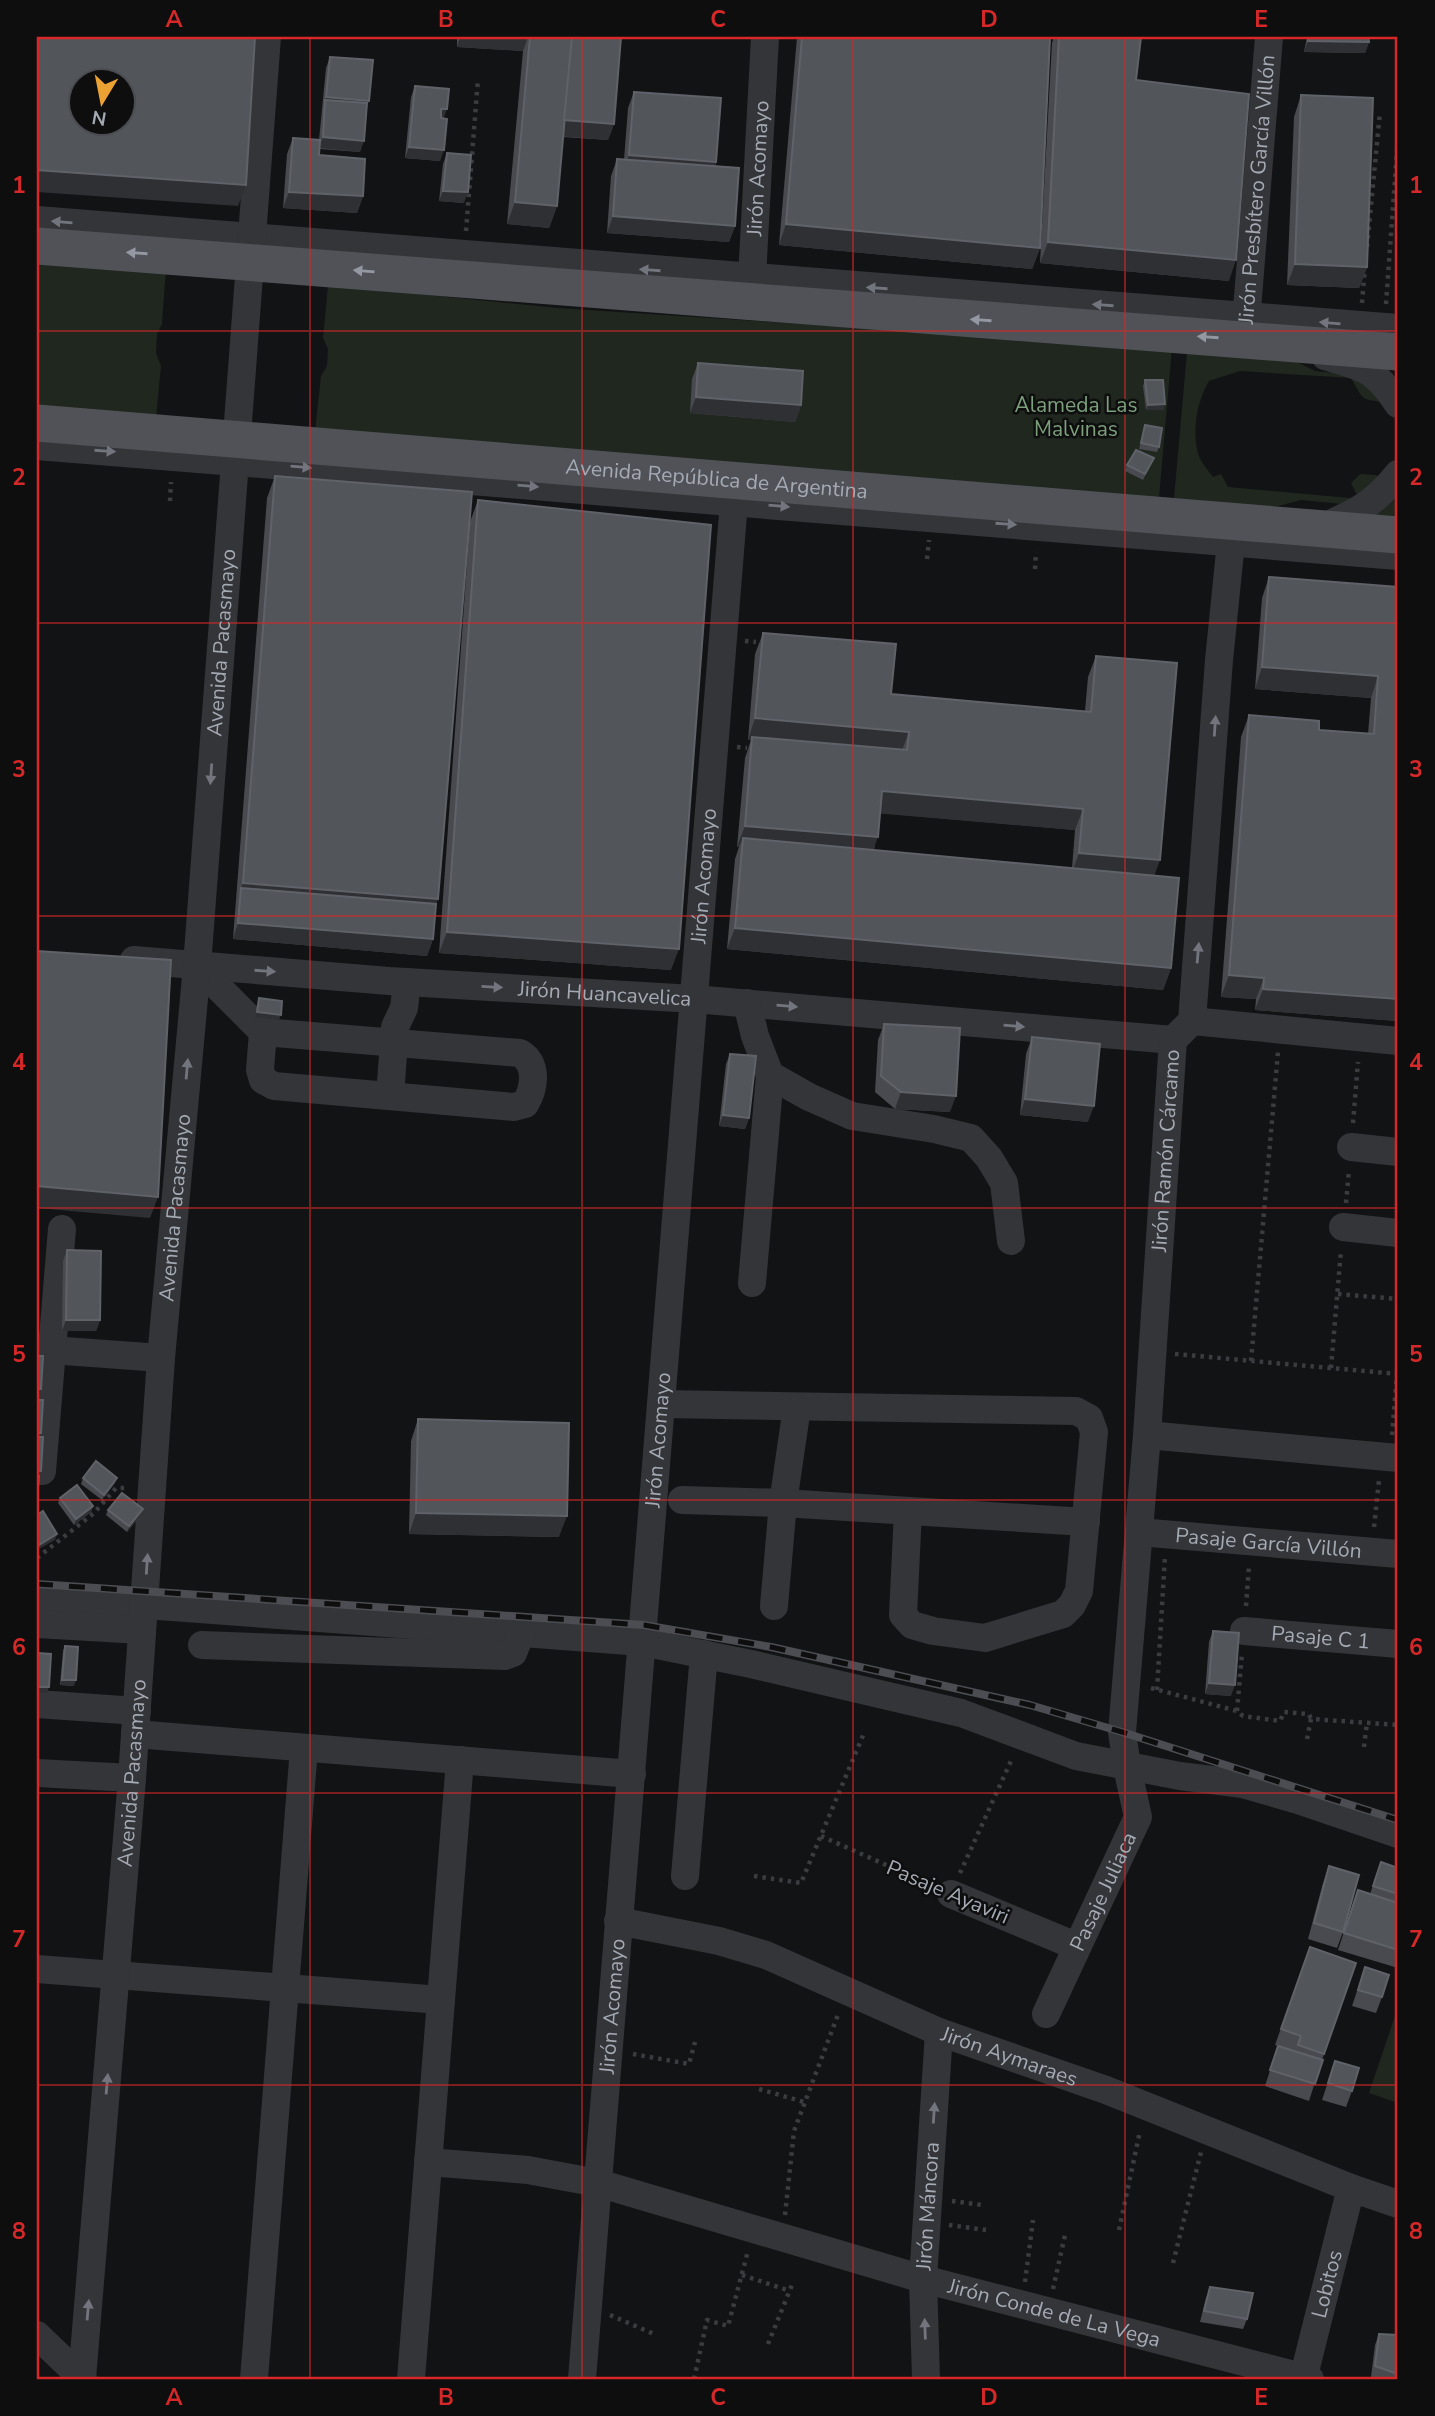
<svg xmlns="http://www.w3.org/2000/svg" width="1435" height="2416" viewBox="0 0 1435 2416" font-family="'Nunito Sans',sans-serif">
<rect width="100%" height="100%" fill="#121314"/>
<!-- green -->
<g fill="#1f271f">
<polygon points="37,260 166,269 162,324 157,334 156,353 161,366 156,418 37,409"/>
<polygon points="328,285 558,308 1172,348 1159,498 315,431 321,376 327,366 328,349 323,338"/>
<path d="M1187,352L1291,359L1315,371L1356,375L1385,402C1360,400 1363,399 1351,378L1240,371L1209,381C1197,401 1192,430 1198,453C1200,461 1208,470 1213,477L1221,474L1228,487L1350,498L1357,495L1351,483L1360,474L1376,475L1380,479L1352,505L1301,500L1275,507H1265L1174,498Z"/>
<polygon points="1398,490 1398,519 1375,516 1375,507"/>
<polygon points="1398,2007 1398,2103 1369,2093"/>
</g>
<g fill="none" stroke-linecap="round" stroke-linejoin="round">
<!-- path -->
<g stroke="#3a3c40" stroke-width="4.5" stroke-dasharray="3.5 5" stroke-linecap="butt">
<polyline points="466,231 478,79"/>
<polyline points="1367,247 1380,112"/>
<polyline points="1362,303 1365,266"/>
<polyline points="1386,304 1398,137"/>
<polyline points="170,501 171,482"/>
<polyline points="927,559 929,540"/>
<polyline points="1035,569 1036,552"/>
<polyline points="745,641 756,642"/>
<polyline points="737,747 747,748"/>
<polyline points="1353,1123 1358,1062"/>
<polyline points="1346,1203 1349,1170"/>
<polyline points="1338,1294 1398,1299"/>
<polyline points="1175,1354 1397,1374"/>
<polyline points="1251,1361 1278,1052"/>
<polyline points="1331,1368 1341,1250"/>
<polyline points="1392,1435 1398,1362"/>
<polyline points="1374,1527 1379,1480"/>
<polyline points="37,1558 94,1513 116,1488 129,1488"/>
<polyline points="1246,1606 1249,1566"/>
<polyline points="1151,1688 1237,1711 1243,1716 1280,1721 1284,1712 1309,1714 1311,1719"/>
<polyline points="1157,1690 1165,1556"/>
<polyline points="1237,1711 1242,1653"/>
<polyline points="1307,1739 1311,1719 1398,1725"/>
<polyline points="1364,1747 1367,1722"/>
<polyline points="821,1836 929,1884"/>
<polyline points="960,1873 1011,1761"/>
<polyline points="754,1876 801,1883 864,1733"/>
<polyline points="633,2054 689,2064 695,2042"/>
<polyline points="759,2089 804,2102"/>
<polyline points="952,2201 982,2205"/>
<polyline points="785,2215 794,2131 839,2012"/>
<polyline points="949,2225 986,2230"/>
<polyline points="1119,2230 1140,2131"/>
<polyline points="1173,2263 1201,2152"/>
<polyline points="742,2275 790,2291"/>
<polyline points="1025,2282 1033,2220"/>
<polyline points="1053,2289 1065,2235"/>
<polyline points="610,2315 654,2334"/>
<polyline points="768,2344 792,2285"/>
<polyline points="694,2379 707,2320 728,2326 748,2251"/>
</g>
<!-- minor -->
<g stroke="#343539" stroke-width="28">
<polyline points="37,220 1398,328"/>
<path id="s1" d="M751,296L765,37"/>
<path id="s2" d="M1245,334L1269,37"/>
<path d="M1325,356C1365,368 1374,368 1398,404"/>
<polyline points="37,446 1398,556"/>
<path d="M1321,528C1357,512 1373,505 1398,474"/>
<path id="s3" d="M134,960L389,981L694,999L1173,1040"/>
<path d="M197,966L263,1032L520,1053C538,1064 535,1088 525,1104L514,1107L274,1086L263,1080L260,1070L263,1032"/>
<polyline points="747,1003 755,1036 770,1075 809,1097 852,1116 934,1129 971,1138 989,1158 1004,1183 1011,1241"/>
<polyline points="1192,1021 1398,1041"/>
<polyline points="390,1096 395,1027 404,1008 407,982"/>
<polyline points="1351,1147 1398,1152"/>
<polyline points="1343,1227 1398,1233"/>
<polyline points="752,1283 770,1075"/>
<polyline points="37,1349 161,1358"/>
<polyline points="662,1404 1076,1411 1089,1418 1094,1432 1079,1591 1072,1605 1063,1614 985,1638 933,1631 912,1625 903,1615 908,1511"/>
<polyline points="1147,1435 1398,1458"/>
<polyline points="42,1471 62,1229"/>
<polyline points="682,1500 783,1503 1086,1522"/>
<path id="s4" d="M1139,1532L1398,1554"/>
<polyline points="37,1597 642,1642 751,1664 961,1713 1076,1756 1180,1776 1243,1784 1298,1800 1398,1834"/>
<polyline points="774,1606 783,1503 797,1407"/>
<polyline points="37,1624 142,1630"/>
<path id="s5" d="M1244,1631L1398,1644"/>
<polyline points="202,1645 505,1656 513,1653 521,1633"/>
<polyline points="37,1704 137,1711"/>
<polyline points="135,1734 632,1774"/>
<polyline points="37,1773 132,1778"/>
<polyline points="685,1876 704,1654"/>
<polyline points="951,1894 1076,1946"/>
<path id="s6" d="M618,1921L719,1941L766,1955L939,2032L1106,2090L1351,2188L1398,2204"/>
<polyline points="37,1969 441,2000"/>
<path id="s7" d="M1046,2014L1138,1817L1127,1767L1122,1732L1147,1435L1173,1040L1192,1021L1219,660L1231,542"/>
<path id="s8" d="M428,2162L528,2170L598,2183L923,2279L1310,2379"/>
<polyline points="37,2335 83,2379"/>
<path id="s9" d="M82,2378L132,1778L161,1358L197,966L267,37"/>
<polyline points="254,2379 304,1748"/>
<polyline points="411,2379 460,1760"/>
<path id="s10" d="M582,2379L734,502"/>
<path id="s11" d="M926,2379L923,2279L939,2032"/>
<path id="s12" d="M1303,2379L1351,2188"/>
</g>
<!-- major -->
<g stroke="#505258" stroke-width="37">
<polyline points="37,246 1398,352"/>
<path id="s13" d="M37,423L1398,535"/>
</g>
<!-- rail casing -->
<g stroke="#4b4d52" stroke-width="8">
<polyline id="rail" points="37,1584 644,1625 771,1647 1030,1705 1122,1732 1398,1820"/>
</g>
<!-- rail -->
<use href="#rail" stroke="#0e0e0f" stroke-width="5" stroke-dasharray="16" stroke-linecap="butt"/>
</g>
<!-- wall -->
<g fill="#484a4f" fill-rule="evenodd">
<polygon points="457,37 621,37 614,124 608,140 563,137 557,206 549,228 507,224 523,51 457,47"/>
<polygon points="797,37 1050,37 1040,248 1032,269 779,245"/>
<polygon points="1054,37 1141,37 1136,80 1229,281 1040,263 1052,43"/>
<polygon points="1307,37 1368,37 1369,42 1365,53 1304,52"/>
<polygon points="330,57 367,107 360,152 320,149 319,155 363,196 357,213 283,208 287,154 293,138 319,140 326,68"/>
<polygon points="415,86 444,119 440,161 405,158 411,97"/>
<polygon points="634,92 716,162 715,167 735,226 729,242 607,233 611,176 617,159 624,160 628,108"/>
<polygon points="1301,95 1367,267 1359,288 1287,285 1294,117"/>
<polygon points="447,153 464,203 439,201 443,164"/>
<polygon points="698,363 801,405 795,422 690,413 692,379"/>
<polygon points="1145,380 1165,404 1163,410 1146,410 1143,386"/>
<polygon points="1145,425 1159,447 1157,452 1139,449"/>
<polygon points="1154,458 1143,480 1125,471 1127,465"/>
<polygon points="275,476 438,899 436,904 433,939 427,956 233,939 267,498"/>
<polygon points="478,500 671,970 439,953 470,522"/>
<polygon points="1269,577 1398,587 1398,1021 1255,1010 1256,999 1221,997 1241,737 1249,715 1319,730 1368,734 1371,698 1255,689 1262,598"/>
<path d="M763,633L891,694L1085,711L1088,677L1096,656L1154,876L1171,968L1163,990L727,949L735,859L739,847H737L745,758L751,740H748L755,654ZM880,813L1075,830L1072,868L874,850Z"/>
<polygon points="884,1024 950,1112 895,1109 875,1092 878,1040"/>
<polygon points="1032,1037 1088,1122 1020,1115 1026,1054"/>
<polygon points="730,1054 749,1118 745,1129 719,1126 726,1064"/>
<polygon points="67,1250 100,1320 96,1331 62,1331 63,1261"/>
<polygon points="418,1419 559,1537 409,1534 411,1441"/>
<polygon points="83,1478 115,1483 102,1500 81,1484"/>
<polygon points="60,1498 93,1506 91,1512 74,1525 58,1503"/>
<polygon points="143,1509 141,1515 127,1532 106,1515 108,1510"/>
<polygon points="1213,1631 1231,1696 1205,1694 1209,1642"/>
<polygon points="65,1646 74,1686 60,1685 63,1651"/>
<polygon points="1381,1862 1398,1868 1398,1968 1338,1950 1358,1890 1370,1894"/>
<polygon points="1329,1866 1343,1932 1337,1948 1308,1939 1323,1883"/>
<polygon points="1310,1947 1356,1963 1322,2060 1309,2101 1265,2086 1278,2046 1275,2045"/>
<polygon points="1365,1967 1382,1997 1376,2013 1352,2006"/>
<polygon points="1335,2061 1352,2091 1346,2107 1322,2100"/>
<polygon points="1210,2287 1247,2319 1243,2329 1200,2322 1206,2298"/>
<polygon points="1379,2334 1398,2335 1398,2379 1377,2379 1371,2377 1375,2345"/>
</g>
<!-- shaded-wall -->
<g fill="#2e3033">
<polygon points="460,37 528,37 523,51 457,47"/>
<polygon points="1308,41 1369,42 1365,53 1304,52"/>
<polygon points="326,97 369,101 365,112 325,100 322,108"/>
<polygon points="441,109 447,109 443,120 438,120"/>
<polygon points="564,120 614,124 608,140 558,136"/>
<polygon points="323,137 364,141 360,152 319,148"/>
<polygon points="409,147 444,150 440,161 405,158"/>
<polygon points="629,155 716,162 710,179 623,172"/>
<polygon points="37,170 246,185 238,206 37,192"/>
<polygon points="443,191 468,192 464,203 439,201"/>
<polygon points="289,192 363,196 357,213 283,208"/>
<polygon points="515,202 557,206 549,228 507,224"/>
<polygon points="613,216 735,226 729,242 607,233"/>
<polygon points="786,224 1040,248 1032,269 779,245"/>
<polygon points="1048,242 1236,260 1229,281 1040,263"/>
<polygon points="1295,264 1367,267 1359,288 1287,285"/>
<polygon points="696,397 801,405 795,422 690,413"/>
<polygon points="1165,404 1163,410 1146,410 1148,405"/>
<polygon points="1262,667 1378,676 1371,698 1255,689"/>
<polygon points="755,718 909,732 901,753 752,737 751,740 748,740"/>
<polygon points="882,791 1083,809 1075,830 874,813"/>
<polygon points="745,826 878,837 870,859 743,838 739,847 737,847"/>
<polygon points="1079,853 1160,860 1152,882 1071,875"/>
<polygon points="243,883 438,899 430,920 241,888"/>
<polygon points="238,923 433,939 427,956 233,939"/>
<polygon points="735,928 1171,968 1163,990 727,949"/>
<polygon points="447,932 679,949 671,970 439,953"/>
<polygon points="1229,975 1264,978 1256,999 1221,997"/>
<polygon points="1263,989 1398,999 1398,1021 1255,1010"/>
<polygon points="257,1012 281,1015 279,1020 255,1017"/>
<polygon points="901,1092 956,1096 950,1112 895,1109"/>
<polygon points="1025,1099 1094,1106 1088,1122 1020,1115"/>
<polygon points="723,1115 749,1118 745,1129 719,1126"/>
<polygon points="37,1186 158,1197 150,1218 37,1208"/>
<polygon points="66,1320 100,1320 96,1331 62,1331"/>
<polygon points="37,1389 41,1389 37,1400"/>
<polygon points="37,1470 41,1471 37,1482"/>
<polygon points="117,1478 115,1483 102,1500 104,1495"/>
<polygon points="93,1506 91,1512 74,1525 76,1519"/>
<polygon points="143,1509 141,1515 127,1532 129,1526"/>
<polygon points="416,1513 567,1516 559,1537 409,1534"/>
<polygon points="57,1534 55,1540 37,1550 39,1545"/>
<polygon points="62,1680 76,1680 74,1686 60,1685"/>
<polygon points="1209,1683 1235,1685 1231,1696 1205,1694"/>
<polygon points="37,1687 49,1687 47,1693 37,1692"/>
</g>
<!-- building -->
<g fill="#52555a" stroke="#5f6268" stroke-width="2" fill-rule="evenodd">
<path d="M37,37H255L246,185L37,170ZM80,80H122V122H80Z"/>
<polygon points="530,37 572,37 557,206 515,202"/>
<polygon points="572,37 621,37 614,124 564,120"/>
<polygon points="802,37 1050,37 1040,248 786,224"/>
<polygon points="1059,37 1141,37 1136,80 1249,94 1236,260 1048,242"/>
<polygon points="1309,37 1368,37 1369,42 1308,41"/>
<polygon points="330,57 373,60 369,101 326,97"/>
<polygon points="415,86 449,89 447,109 441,109 441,118 447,119 444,150 409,147"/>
<polygon points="634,92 721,98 716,162 629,155"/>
<polygon points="1301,95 1373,98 1367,267 1295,264"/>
<polygon points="325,100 367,103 364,141 323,137"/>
<polygon points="293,138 320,140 319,155 365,159 363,196 289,192"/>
<polygon points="447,153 471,155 468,192 443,191"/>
<polygon points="617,159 739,168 735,226 613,216"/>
<polygon points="698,363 803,371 801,405 696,397"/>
<polygon points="1145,380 1163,380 1165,404 1148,405"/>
<polygon points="1145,425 1162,428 1159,447 1141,443"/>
<polygon points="1136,450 1154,458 1145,474 1127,465"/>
<polygon points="275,476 472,492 438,899 243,883"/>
<polygon points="478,500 711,525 679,949 447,932"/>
<polygon points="1269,577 1398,587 1398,999 1263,989 1264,978 1229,975 1249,715 1319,721 1319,730 1374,734 1378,676 1262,667"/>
<polygon points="763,633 896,644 891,694 1091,712 1096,656 1177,663 1160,860 1079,853 1083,809 882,791 878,837 745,826 752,737 907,750 909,732 755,718"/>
<polygon points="743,838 1179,878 1171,968 735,928"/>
<polygon points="241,888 436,904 433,939 238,923"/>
<polygon points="37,951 171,960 158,1197 37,1186"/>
<polygon points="259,998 282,1001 281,1015 257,1012"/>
<polygon points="884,1024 960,1028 956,1096 901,1092 881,1076"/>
<polygon points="1032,1037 1100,1044 1094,1106 1025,1099"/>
<polygon points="730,1054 756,1056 749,1118 723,1115"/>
<polygon points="67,1250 101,1251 100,1320 66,1320"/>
<polygon points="37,1356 43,1356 41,1389 37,1389"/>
<polygon points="37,1400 43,1400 41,1433 37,1433"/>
<polygon points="418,1419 569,1423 567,1516 416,1513"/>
<polygon points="37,1437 43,1437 41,1471 37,1470"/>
<polygon points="96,1461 117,1478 104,1495 83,1478"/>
<polygon points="37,1476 39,1476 37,1501"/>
<polygon points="77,1485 93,1506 76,1519 60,1498"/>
<polygon points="122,1493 143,1509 129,1526 108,1510"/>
<polygon points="43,1511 57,1534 39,1545 37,1542 37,1515"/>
<polygon points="1213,1631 1239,1633 1235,1685 1209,1683"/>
<polygon points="65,1646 78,1647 76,1680 62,1680"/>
<polygon points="38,1653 51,1654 49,1687 37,1687"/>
<polygon points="1381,1862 1398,1868 1398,1894 1373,1886"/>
<polygon points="1329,1866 1359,1875 1343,1932 1314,1923"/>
<polygon points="1358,1890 1398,1903 1398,1950 1344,1933"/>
<polygon points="1310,1947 1356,1963 1324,2054 1298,2045 1301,2036 1281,2029"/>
<polygon points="1365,1967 1389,1975 1382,1997 1358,1990"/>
<polygon points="1278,2046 1323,2060 1315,2084 1270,2070"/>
<polygon points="1335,2061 1359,2068 1352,2091 1328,2083"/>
<polygon points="1210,2287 1253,2293 1247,2319 1204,2311"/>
<polygon points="1379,2334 1398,2335 1398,2374 1375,2366"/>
</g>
<!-- one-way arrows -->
<defs><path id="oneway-solid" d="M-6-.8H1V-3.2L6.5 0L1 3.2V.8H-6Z" transform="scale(1.75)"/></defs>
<g fill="#72757d">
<use href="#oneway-solid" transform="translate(62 222) rotate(-175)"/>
<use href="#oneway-solid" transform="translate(650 270) rotate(-176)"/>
<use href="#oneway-solid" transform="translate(877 288) rotate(-176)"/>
<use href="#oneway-solid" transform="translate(1103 305) rotate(-176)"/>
<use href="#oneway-solid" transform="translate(1330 323) rotate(-175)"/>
<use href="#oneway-solid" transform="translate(105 451) rotate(4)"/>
<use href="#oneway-solid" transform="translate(301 467) rotate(5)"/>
<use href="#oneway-solid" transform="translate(528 486) rotate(5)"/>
<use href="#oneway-solid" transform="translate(779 506) rotate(5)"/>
<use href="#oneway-solid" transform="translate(1006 524) rotate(4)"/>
<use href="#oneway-solid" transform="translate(1215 726) rotate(-86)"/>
<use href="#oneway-solid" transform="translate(211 774) rotate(94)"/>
<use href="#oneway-solid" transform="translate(1198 953) rotate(-85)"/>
<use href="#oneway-solid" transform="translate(265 971) rotate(4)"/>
<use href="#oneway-solid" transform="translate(492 987) rotate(3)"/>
<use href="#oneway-solid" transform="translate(787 1006) rotate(5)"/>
<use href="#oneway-solid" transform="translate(1014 1026) rotate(5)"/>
<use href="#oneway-solid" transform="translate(187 1069) rotate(-85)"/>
<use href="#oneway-solid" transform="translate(147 1564) rotate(-86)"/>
<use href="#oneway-solid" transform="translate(107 2084) rotate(-85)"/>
<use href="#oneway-solid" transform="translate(934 2113) rotate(-86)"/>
<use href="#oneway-solid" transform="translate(88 2310) rotate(-85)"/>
<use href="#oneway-solid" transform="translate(925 2329) rotate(-92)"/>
</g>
<g fill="#9398a2">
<use href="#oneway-solid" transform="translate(137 253) rotate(-176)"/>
<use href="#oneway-solid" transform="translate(364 271) rotate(-175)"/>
<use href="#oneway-solid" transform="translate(981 320) rotate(-176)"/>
<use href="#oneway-solid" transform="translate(1208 337) rotate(-176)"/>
</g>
<!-- grid -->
<path fill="none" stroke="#d62828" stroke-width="2" stroke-opacity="0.55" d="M310,37V2379M582,37V2379M853,37V2379M1125,37V2379M37,331H1398M37,623H1398M37,916H1398M37,1208H1398M37,1500H1398M37,1793H1398M37,2085H1398"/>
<g text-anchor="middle" stroke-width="5" stroke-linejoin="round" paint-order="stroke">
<!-- street labels -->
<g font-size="21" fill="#a4aab4" stroke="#0e0e0f">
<text dy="7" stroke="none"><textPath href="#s1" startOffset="128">Jirón Acomayo</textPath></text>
<text dy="7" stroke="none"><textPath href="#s2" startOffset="145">Jirón Presbítero García Villón</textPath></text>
<text dy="7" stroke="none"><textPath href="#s13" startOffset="682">Avenida República de Argentina</textPath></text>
<text dy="7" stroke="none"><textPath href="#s9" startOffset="1741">Avenida Pacasmayo</textPath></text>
<text dy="7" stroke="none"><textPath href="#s10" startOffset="1508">Jirón Acomayo</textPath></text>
<text dy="7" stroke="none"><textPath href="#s3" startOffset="472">Jirón Huancavelica</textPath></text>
<text dy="7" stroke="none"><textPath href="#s7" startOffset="887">Jirón Ramón Cárcamo</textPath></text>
<text dy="7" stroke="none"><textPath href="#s9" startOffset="1174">Avenida Pacasmayo</textPath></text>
<text dy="7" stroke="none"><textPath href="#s10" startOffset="942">Jirón Acomayo</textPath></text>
<text dy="7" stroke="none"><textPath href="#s4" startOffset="130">Pasaje García Villón</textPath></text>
<text dy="7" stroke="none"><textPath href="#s5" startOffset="77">Pasaje C 1</textPath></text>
<text dy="7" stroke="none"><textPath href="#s9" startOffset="607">Avenida Pacasmayo</textPath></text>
<text transform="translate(948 1892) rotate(23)" y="7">Pasaje Ayaviri</text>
<text dy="7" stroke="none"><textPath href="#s7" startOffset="135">Pasaje Juliaca</textPath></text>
<text dy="7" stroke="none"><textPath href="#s10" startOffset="374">Jirón Acomayo</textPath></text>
<text dy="7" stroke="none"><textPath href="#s6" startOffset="416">Jirón Aymaraes</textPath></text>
<text dy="7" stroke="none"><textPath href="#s11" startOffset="173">Jirón Máncora</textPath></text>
<text dy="7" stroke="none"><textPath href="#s12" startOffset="98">Lobitos</textPath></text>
<text dy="7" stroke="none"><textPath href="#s8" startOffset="646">Jirón Conde de La Vega</textPath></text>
</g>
<!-- park labels -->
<g font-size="21" fill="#7c9f7c" stroke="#0e0e0f">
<text x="1076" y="412">Alameda Las<tspan x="1076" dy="24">Malvinas</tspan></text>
</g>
</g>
<!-- border -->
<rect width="1435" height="2416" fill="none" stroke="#0e0e0f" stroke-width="77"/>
<!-- north arrow -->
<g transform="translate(102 102) rotate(190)"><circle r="33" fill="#0e0e0f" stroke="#4a4c51" stroke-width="2"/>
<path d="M0-5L12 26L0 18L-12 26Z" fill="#eca133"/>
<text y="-10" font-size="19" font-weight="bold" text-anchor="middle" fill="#a4aab4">N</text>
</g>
<rect x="38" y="38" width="1358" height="2340" fill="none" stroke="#d62828" stroke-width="2.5"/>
<g font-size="23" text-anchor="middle" font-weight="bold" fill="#d62828">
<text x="174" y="27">A</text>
<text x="446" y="27">B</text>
<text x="718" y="27">C</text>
<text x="989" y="27">D</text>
<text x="1261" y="27">E</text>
<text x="19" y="193">1</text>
<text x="1416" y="193">1</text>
<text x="19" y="485">2</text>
<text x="1416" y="485">2</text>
<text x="19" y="777">3</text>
<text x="1416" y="777">3</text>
<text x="19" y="1070">4</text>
<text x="1416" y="1070">4</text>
<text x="19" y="1362">5</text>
<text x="1416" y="1362">5</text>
<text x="19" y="1655">6</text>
<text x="1416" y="1655">6</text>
<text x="19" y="1947">7</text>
<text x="1416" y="1947">7</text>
<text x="19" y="2239">8</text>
<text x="1416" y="2239">8</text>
<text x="174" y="2405">A</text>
<text x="446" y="2405">B</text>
<text x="718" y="2405">C</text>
<text x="989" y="2405">D</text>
<text x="1261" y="2405">E</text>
</g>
</svg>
